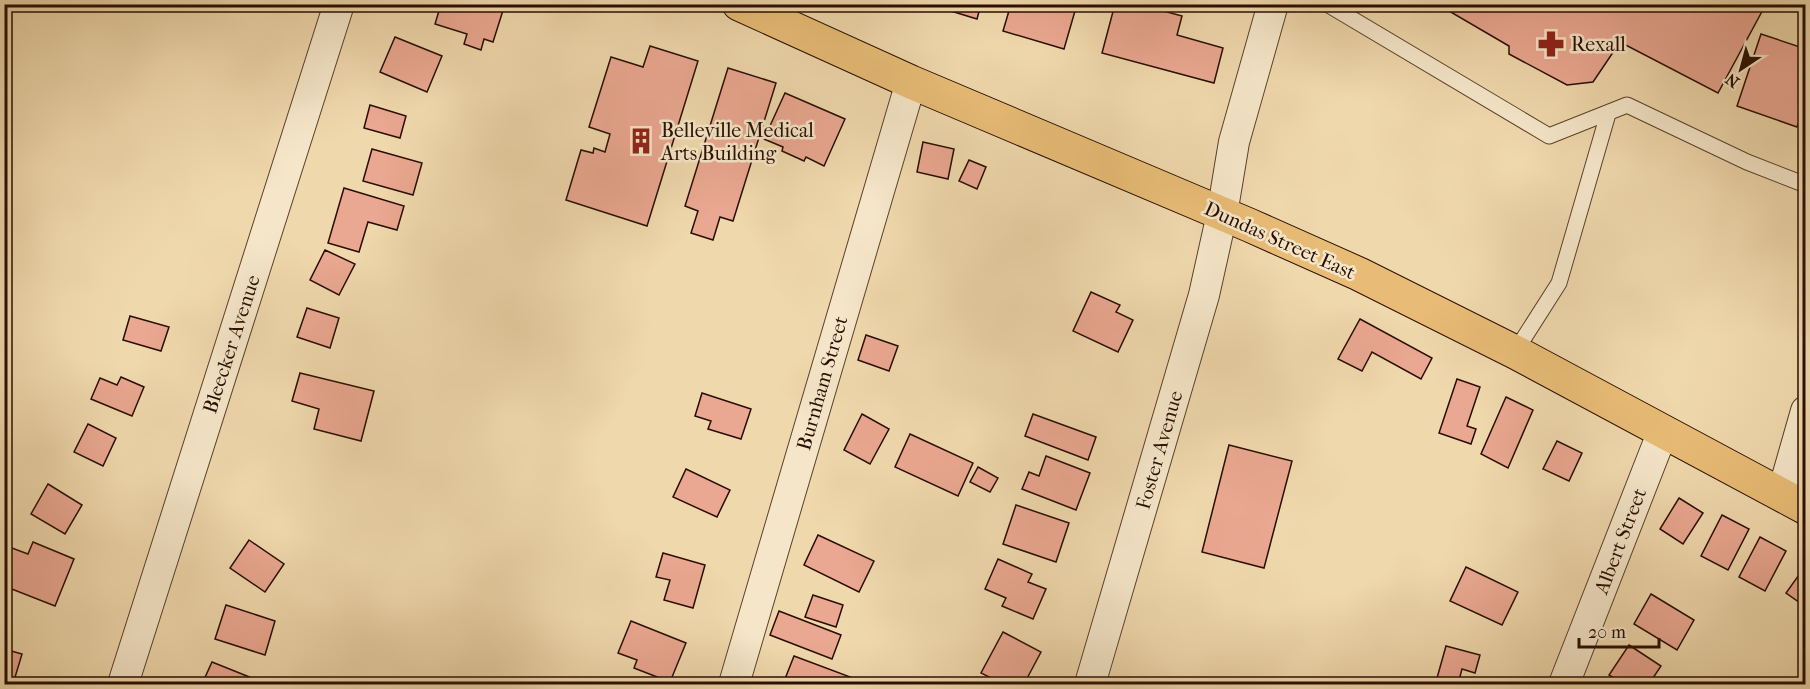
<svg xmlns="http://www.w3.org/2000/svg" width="1810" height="689" viewBox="0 0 1810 689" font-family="'IM FELL French Canon',serif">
<rect width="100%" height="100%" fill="#efd8ac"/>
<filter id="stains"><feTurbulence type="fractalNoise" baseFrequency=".00333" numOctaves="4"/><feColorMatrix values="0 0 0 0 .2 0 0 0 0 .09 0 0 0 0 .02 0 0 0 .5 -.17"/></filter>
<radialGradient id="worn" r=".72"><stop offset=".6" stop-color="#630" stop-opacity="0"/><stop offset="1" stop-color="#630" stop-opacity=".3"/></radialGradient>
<!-- building -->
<g fill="#eaa791" stroke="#290e01" stroke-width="1.5">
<polygon points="441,4 505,4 493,42 484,39 481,50 464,44 467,34 435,24"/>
<polygon points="928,4 981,4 977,19"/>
<polygon points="1011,4 1077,4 1064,49 1003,31"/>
<polygon points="1115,4 1138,4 1182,16 1177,35 1223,48 1214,83 1102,53"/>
<polygon points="1437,4 1766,4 1718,93 1620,42 1593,82 1567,85 1509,54 1509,46"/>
<polygon points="1761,34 1806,49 1806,103 1797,127 1737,106"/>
<polygon points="395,37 442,56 427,92 380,72"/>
<polygon points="650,46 698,61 647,226 566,200 581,150 593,153 594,148 605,152 610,134 589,127 611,57 643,67"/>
<polygon points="728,68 776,83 733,221 720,217 713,240 691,233 698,211 685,206"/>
<polygon points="785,93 845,119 824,166 806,157 804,161 782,151 783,147 764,139"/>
<polygon points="370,105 406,116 400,138 364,128"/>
<polygon points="923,142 954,149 948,179 917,172"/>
<polygon points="372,149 422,163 413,195 363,181"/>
<polygon points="969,160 986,167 977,189 959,181"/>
<polygon points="344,188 404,206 397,230 368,222 359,252 328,243"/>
<polygon points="325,250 355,264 339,295 310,280"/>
<polygon points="1091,292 1120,305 1116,312 1133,320 1118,352 1073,331"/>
<polygon points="307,308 339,318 330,348 297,337"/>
<polygon points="130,316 169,327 161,351 123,340"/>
<polygon points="1360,319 1432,358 1421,379 1372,352 1362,371 1338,359"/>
<polygon points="866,335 898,346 889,371 858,360"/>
<polygon points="300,373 374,391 361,441 314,429 319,409 292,401"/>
<polygon points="121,377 144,387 132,416 91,399 100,378 117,385"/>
<polygon points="1457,379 1480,387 1467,426 1476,429 1471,444 1439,433"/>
<polygon points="702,393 751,409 741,439 708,429 711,421 695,416"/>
<polygon points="1506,397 1533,410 1508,468 1481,454"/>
<polygon points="862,414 889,429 870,464 844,450"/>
<polygon points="1033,414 1096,437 1088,460 1025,436"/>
<polygon points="88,424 116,438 103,466 74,452"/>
<polygon points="910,434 973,463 958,496 895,467"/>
<polygon points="1557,441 1582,453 1569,481 1543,469"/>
<polygon points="1229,445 1292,461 1264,568 1202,552"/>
<polygon points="1046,456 1090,473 1076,510 1022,489 1029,472 1039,476"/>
<polygon points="978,467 998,478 990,492 970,482"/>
<polygon points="686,469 730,490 717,517 673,497"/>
<polygon points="48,484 82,505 65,534 31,514"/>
<polygon points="1679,498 1703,513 1683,544 1660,529"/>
<polygon points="1016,505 1069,523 1056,562 1003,544"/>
<polygon points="1722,515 1749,529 1728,570 1701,556"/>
<polygon points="818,535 874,561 859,592 804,565"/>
<polygon points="1760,537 1786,551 1765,591 1739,577"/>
<polygon points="249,540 284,564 265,592 230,568"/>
<polygon points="33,542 74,559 55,606 4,586 4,545 28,554"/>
<polygon points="663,553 705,565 693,608 664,600 670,580 656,577"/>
<polygon points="998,559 1032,574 1028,582 1046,589 1033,619 1002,606 1006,598 985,589"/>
<polygon points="1806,565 1806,607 1786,593"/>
<polygon points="1466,567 1518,592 1502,625 1450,601"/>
<polygon points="1651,594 1694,620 1677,650 1634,624"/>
<polygon points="813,595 843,605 836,627 805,617"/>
<polygon points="226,605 275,621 265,655 215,639"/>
<polygon points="779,611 841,635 832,659 770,635"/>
<polygon points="631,621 686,643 670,682 634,668 637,660 618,653"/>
<polygon points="1003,632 1041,652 1024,684 1013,678 1010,684 1003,684 981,673"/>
<polygon points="1629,645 1661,666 1649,684 1623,684 1609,675"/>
<polygon points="1446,646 1480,655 1475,673 1462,669 1458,684 1437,678"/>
<polygon points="4,649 22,654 13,684 4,684"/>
<polygon points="794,656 861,681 859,684 783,684"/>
<polygon points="212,662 257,680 255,684 202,684"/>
</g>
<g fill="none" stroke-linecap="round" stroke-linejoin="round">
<!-- lane casing -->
<g stroke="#5a402c" stroke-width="17">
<g id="lane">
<polyline points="1327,4 1549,136 1627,105 1747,162 1806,185"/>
<polyline points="1515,352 1559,283 1608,114"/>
</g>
</g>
<!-- street casing -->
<g stroke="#5a402c" stroke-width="32">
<g id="street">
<polyline points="1782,495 1806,411"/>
<polyline points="123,684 339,4"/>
<polyline points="734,684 911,82"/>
<polyline points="1090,684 1204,295 1222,214 1234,142 1273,4"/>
<polyline points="1564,684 1663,431"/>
</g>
</g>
<!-- primary casing -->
<g stroke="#290e01" stroke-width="35">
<polyline id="primary" points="739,4 911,82 1249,225 1359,274 1515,352 1806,508"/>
</g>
<!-- lane -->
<use href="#lane" stroke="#f5e6c9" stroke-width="15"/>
<!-- street -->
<use href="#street" stroke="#f5e6c9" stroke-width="30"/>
<!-- primary -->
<use href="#primary" stroke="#e8bc76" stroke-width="33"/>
</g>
<!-- icons -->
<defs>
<g id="pharmacy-bare" transform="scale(2.07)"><path d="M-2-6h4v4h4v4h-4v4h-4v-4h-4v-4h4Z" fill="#8f2418" stroke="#f5e6c9" stroke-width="2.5" paint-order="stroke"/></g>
<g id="building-bare" transform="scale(2.07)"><path d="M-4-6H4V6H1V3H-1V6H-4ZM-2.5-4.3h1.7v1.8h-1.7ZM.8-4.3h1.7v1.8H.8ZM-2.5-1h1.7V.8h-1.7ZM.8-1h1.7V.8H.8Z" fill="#8f2418" stroke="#f5e6c9" stroke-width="2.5" paint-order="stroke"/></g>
</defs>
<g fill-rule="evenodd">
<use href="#pharmacy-bare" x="1551" y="44"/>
<use href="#building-bare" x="641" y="141"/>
</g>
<g text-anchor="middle" stroke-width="5" stroke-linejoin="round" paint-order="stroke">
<!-- poi labels -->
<g font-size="20" fill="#290e01" stroke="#f5e6c9" text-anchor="start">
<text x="1571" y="51">Rexall</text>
<text x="661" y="137">Belleville Medical<tspan x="661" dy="23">Arts Building</tspan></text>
</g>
<!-- street labels -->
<g font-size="20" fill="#290e01" stroke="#f5e6c9">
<text transform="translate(1280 240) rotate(24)" y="7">Dundas Street East</text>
<text transform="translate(231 344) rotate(-72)" y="7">Bleecker Avenue</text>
<text transform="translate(822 383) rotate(-74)" y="7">Burnham Street</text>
<text transform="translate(1159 450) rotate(-74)" y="7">Foster Avenue</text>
<text transform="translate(1620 541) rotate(-69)" y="7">Albert Street</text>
</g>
</g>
<!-- margin -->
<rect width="1810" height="689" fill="none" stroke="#efd8ac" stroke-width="24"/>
<rect x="6" y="6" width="1798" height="677" fill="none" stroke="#290e01" stroke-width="3"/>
<rect x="12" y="12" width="1786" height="665" fill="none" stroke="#290e01" stroke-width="1.5"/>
<!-- north arrow -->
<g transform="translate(1741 69) rotate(216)" stroke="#f5e6c9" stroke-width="4.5" paint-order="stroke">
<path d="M0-4.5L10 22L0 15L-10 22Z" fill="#290e01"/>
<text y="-9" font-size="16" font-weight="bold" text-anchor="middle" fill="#290e01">N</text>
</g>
<!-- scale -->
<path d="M1579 638v9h80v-9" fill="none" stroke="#290e01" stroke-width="3"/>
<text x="1588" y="638" font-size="18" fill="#290e01" stroke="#f5e6c9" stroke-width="4.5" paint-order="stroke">20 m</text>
<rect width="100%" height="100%" filter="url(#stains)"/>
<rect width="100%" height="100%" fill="url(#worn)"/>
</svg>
